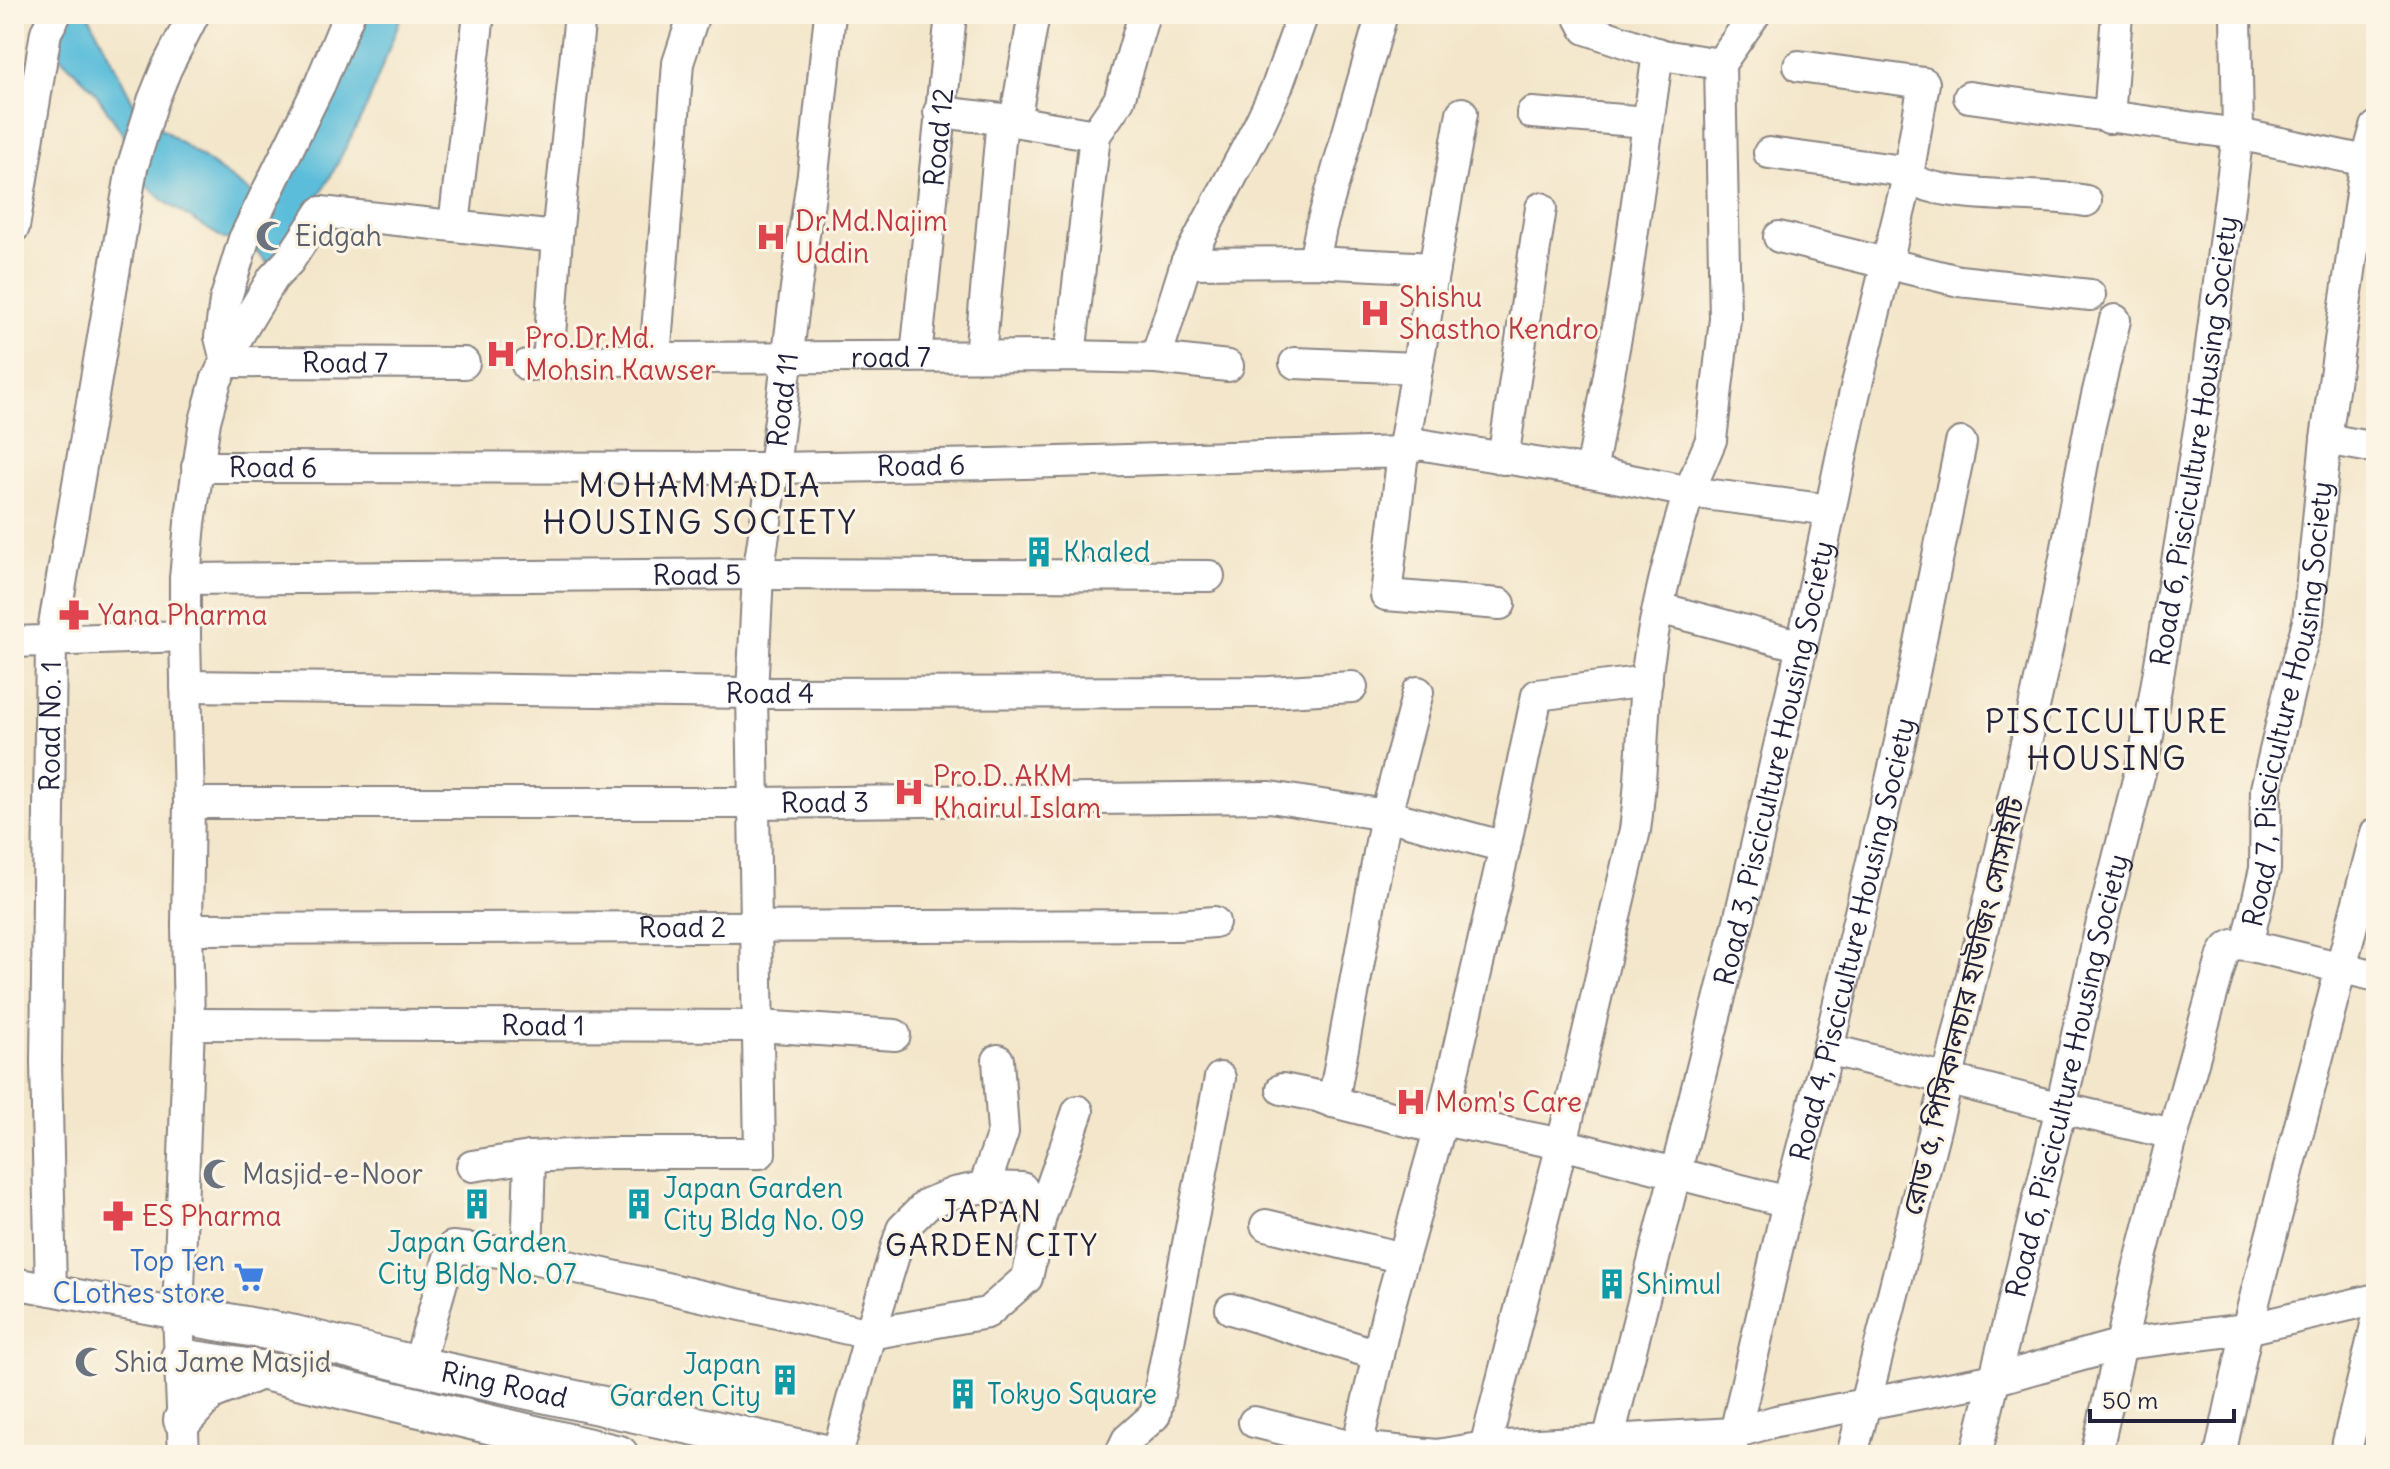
<svg xmlns="http://www.w3.org/2000/svg" width="2390" height="1469" viewBox="0 0 2390 1469" font-family="Delius,'Noto Sans Bengali',sans-serif">
<rect width="100%" height="100%" fill="#fcf5e5"/>
<filter id="ink" filterUnits="userSpaceOnUse"><feTurbulence type="fractalNoise" baseFrequency=".0125" numOctaves="2"/><feDisplacementMap in="SourceGraphic" scale="16" xChannelSelector="R" yChannelSelector="G"/><feConvolveMatrix kernelMatrix="1 2 1 2 8 2 1 2 1" color-interpolation-filters="sRGB"/></filter>
<filter id="wash" filterUnits="userSpaceOnUse"><feTurbulence type="fractalNoise" baseFrequency=".006" numOctaves="4" result="noise"/><feDisplacementMap in="SourceGraphic" scale="32" xChannelSelector="R" yChannelSelector="G"/><feGaussianBlur stdDeviation="1.8" result="paint"/><feColorMatrix in="noise" values="0 0 0 0 0 0 0 0 0 0 0 0 0 0 0 0 0 1.4 0 .05"/><feComposite in="paint" operator="in"/></filter>
<g filter="url(#wash)">
<rect width="100%" height="100%" fill="#f3e6ca"/>
<!-- water -->
<polygon fill="#5cbdda" stroke="#3f708a" stroke-width="2" points="45,14 88,14 138,112 273,208 370,14 402,14 368,104 333,172 281,262 271,266 245,239 224,239 168,204 144,183 122,133 93,89 60,57 60,41"/>
</g>
<g filter="url(#ink)">
<g fill="none" stroke-linecap="round" stroke-linejoin="round">
<!-- minor casing -->
<g stroke="#8a8482" stroke-width="34">
<g id="minor">
<path d="M1303,14L1277,87L1259,125L1186,263L1314,262L1434,268L1403,452L1418,444L1591,472L1689,492C1670,553 1652,619 1646,683C1642,732 1642,781 1635,830L1562,1144L1485,1447"/>
<polyline points="1578,14 1586,29 1662,55 1720,64"/>
<polyline points="1720,64 1725,319 1711,440 1689,492 1830,510"/>
<polyline points="1720,64 1755,14"/>
<polyline points="1969,97 2238,134 2366,161"/>
<polyline points="939,112 1002,119 1095,135"/>
<polyline points="1532,113 1648,122"/>
<polyline points="2109,118 2117,14"/>
<polyline points="1015,121 1034,14"/>
<path d="M1769,153L1896,170C1933,203 2035,191 2086,201"/>
<polyline points="454,225 479,14"/>
<polyline points="14,227 46,32 56,14"/>
<polyline points="1779,237 1959,281 2090,295"/>
<polyline points="1314,262 1321,227 1382,14"/>
<polyline points="1434,268 1462,113"/>
<path id="s1" d="M916,356L951,14"/>
<polyline points="980,356 1002,119"/>
<polyline points="1070,356 1095,135 1119,100 1144,14"/>
<polyline points="655,358 678,63 694,14"/>
<polyline points="1156,358 1228,366"/>
<polyline points="226,361 220,337 225,301 244,239 320,84 349,14"/>
<path id="s2" d="M227,362L464,363"/>
<polyline points="1295,363 1417,368"/>
<polyline points="548,364 557,237 580,14"/>
<path id="s3" d="M527,365L655,358L1070,356L1156,358L1186,263"/>
<polyline points="2326,439 2376,448"/>
<polyline points="1503,459 1541,208"/>
<path id="s4" d="M197,467L774,468L990,464L1403,452L1386,595L1500,604"/>
<polyline points="1591,472 1624,294 1658,53"/>
<path id="s5" d="M185,579L758,574L1209,576"/>
<polyline points="1659,608 1802,646"/>
<polyline points="14,642 185,636"/>
<path id="s6" d="M186,686L752,693L1269,692L1352,687"/>
<path id="s7" d="M189,803H755L1270,797L1386,815L1505,847"/>
<path id="s8" d="M187,925L198,929L1178,925L1214,922"/>
<polyline points="2247,945 2376,976"/>
<path id="s9" d="M189,1024L759,1026L895,1035"/>
<polyline points="1828,1049 2061,1108 2173,1134"/>
<polyline points="998,1060 1003,1132 984,1187 954,1193 927,1204 902,1229 870,1334 987,1313 1027,1278 1041,1216 1078,1111"/>
<polyline points="1282,1089 1317,1096 1333,1102 1439,1129"/>
<polyline points="1333,1102 1386,815 1418,692"/>
<polyline points="1442,1120 1562,1144 1788,1202"/>
<path id="s10" d="M472,1166L530,1157L608,1153H760L752,693L758,574L774,468L796,288L813,174L830,14"/>
<polyline points="984,1187 1022,1188 1041,1216"/>
<polyline points="1266,1225 1403,1258"/>
<polyline points="527,1257 530,1157"/>
<polyline points="14,1283 178,1314"/>
<path id="s11" d="M51,1290L46,1062L51,642L132,168L153,101L166,69L194,14"/>
<polyline points="1231,1309 1378,1355"/>
<polyline points="418,1366 452,1247 511,1253 870,1334 837,1455"/>
<polyline points="1254,1422 1357,1447 1387,1315 1442,1120 1505,847 1537,695 1647,681"/>
<path id="s12" d="M1608,1441L1739,921L1802,646L1854,396L1907,181L1924,83L1799,66"/>
<polyline points="184,1455 178,1314 189,1024 187,925 189,803 185,636 185,579 190,523 205,421 216,381 238,336 273,278 289,261 321,212 557,237"/>
<polyline points="1120,1455 1127,1440 1155,1415 1220,1078"/>
<polyline points="1358,1455 1357,1447 1437,1455 1485,1447 1734,1433 1776,1421 1996,1379 2122,1344 2247,1329 2376,1299"/>
<path id="s13" d="M1730,1455L1788,1202L1828,1049L1900,742L1961,443"/>
<polyline points="1852,1455 1948,1078 2024,752 2052,627 2090,425 2115,320"/>
<path id="s14" d="M1976,1455L2061,1108L2100,930L2146,748L2204,400L2238,134L2236,14"/>
<path id="s15" d="M2096,1455L2137,1273L2173,1134L2223,955C2229,943 2235,944 2247,945L2265,869L2266,789L2291,683L2308,622L2326,439L2365,166L2376,127"/>
<polyline points="2220,1455 2247,1329 2376,833"/>
<polyline points="2345,1455 2376,1325"/>
</g>
</g>
<!-- major casing -->
<g stroke="#8a8482" stroke-width="42">
<g id="major">
<path id="s16" d="M178,1314L295,1335L418,1366L830,1455"/>
<polyline points="180,1358 260,1370 619,1455"/>
<polyline points="183,1420 209,1391 260,1370"/>
</g>
</g>
<!-- minor -->
<use href="#minor" stroke="#fff" stroke-width="30"/>
<!-- major -->
<use href="#major" stroke="#fff" stroke-width="38"/>
</g>
</g>
<!-- icons -->
<defs>
<g id="mosque-bare" transform="scale(2.4)"><path d="M3.5-4.9A6 6 0 1 0 3.5 4.9A5 5 0 1 1 3.5-4.9Z" fill="#6b7280" stroke="#fcf5e5" stroke-width="2.5" paint-order="stroke"/></g>
<g id="hospital-bare" transform="scale(2.4)"><path d="M-5-5h3v3.5h4V-5h3V5h-3V1.5h-4V5h-3Z" fill="#e0444e" stroke="#fcf5e5" stroke-width="2.5" paint-order="stroke"/></g>
<g id="building-bare" transform="scale(2.4)"><path d="M-4-6H4V6H1V3H-1V6H-4ZM-2.5-4.3h1.7v1.8h-1.7ZM.8-4.3h1.7v1.8H.8ZM-2.5-1h1.7V.8h-1.7ZM.8-1h1.7V.8H.8Z" fill="#0f9aa8" stroke="#fcf5e5" stroke-width="2.5" paint-order="stroke"/></g>
<g id="pharmacy-bare" transform="scale(2.4)"><path d="M-2-6h4v4h4v4h-4v4h-4v-4h-4v-4h4Z" fill="#e0444e" stroke="#fcf5e5" stroke-width="2.5" paint-order="stroke"/></g>
<g id="supermarket-bare" transform="scale(2.4)"><path d="M-6-5.5h2.5l.6 2H6L4.5 2H-2.5L-4.4-4H-6ZM-1.5 3.2a1.3 1.3 0 1 0 .1 0ZM3 3.2a1.3 1.3 0 1 0 .1 0Z" fill="#3f7fe0" stroke="#fcf5e5" stroke-width="2.5" paint-order="stroke"/></g>
</defs>
<g fill-rule="evenodd">
<use href="#mosque-bare" x="271" y="236"/>
<use href="#hospital-bare" x="771" y="237"/>
<use href="#hospital-bare" x="1375" y="313"/>
<use href="#hospital-bare" x="501" y="354"/>
<use href="#building-bare" x="1039" y="552"/>
<use href="#pharmacy-bare" x="74" y="615"/>
<use href="#hospital-bare" x="909" y="792"/>
<use href="#hospital-bare" x="1411" y="1102"/>
<use href="#mosque-bare" x="218" y="1174"/>
<use href="#building-bare" x="477" y="1204"/>
<use href="#building-bare" x="639" y="1204"/>
<use href="#pharmacy-bare" x="118" y="1216"/>
<use href="#supermarket-bare" x="249" y="1277"/>
<use href="#building-bare" x="1612" y="1284"/>
<use href="#mosque-bare" x="90" y="1362"/>
<use href="#building-bare" x="785" y="1380"/>
<use href="#building-bare" x="963" y="1394"/>
</g>
<g text-anchor="middle" stroke-width="6" stroke-linejoin="round" paint-order="stroke">
<!-- street labels -->
<g font-size="28" fill="#22223b" stroke="#fcf5e5">
<text dy="10" stroke="none"><textPath href="#s1" startOffset="220">Road 12</textPath></text>
<text dy="10" stroke="none"><textPath href="#s3" startOffset="364">road 7</textPath></text>
<text dy="10" stroke="none"><textPath href="#s2" startOffset="118">Road 7</textPath></text>
<text dy="10" stroke="none"><textPath href="#s10" startOffset="1044">Road 11</textPath></text>
<text dy="10" stroke="none"><textPath href="#s14" startOffset="1038">Road 6, Pisciculture Housing Society</textPath></text>
<text dy="10" stroke="none"><textPath href="#s4" startOffset="724">Road 6</textPath></text>
<text dy="10" stroke="none"><textPath href="#s4" startOffset="76">Road 6</textPath></text>
<text dy="10" stroke="none"><textPath href="#s5" startOffset="512">Road 5</textPath></text>
<text dy="10" stroke="none"><textPath href="#s6" startOffset="584">Road 4</textPath></text>
<text dy="10" stroke="none"><textPath href="#s15" startOffset="790">Road 7, Pisciculture Housing Society</textPath></text>
<text dy="10" stroke="none"><textPath href="#s11" startOffset="564">Road No. 1</textPath></text>
<text dy="10" stroke="none"><textPath href="#s12" startOffset="698">Road 3, Pisciculture Housing Society</textPath></text>
<text dy="10" stroke="none"><textPath href="#s7" startOffset="636">Road 3</textPath></text>
<text dy="10" stroke="none"><textPath href="#s8" startOffset="496">Road 2</textPath></text>
<text dy="10" stroke="none"><textPath href="#s13" startOffset="530">Road 4, Pisciculture Housing Society</textPath></text>
<text transform="translate(1963 1006) rotate(-76)" y="10">রোড ৫, পিসিকালচার হাউজিং সোসাইটি</text>
<text dy="10" stroke="none"><textPath href="#s9" startOffset="354">Road 1</textPath></text>
<text dy="10" stroke="none"><textPath href="#s14" startOffset="390">Road 6, Pisciculture Housing Society</textPath></text>
<text dy="10" stroke="none"><textPath href="#s16" startOffset="334">Ring Road</textPath></text>
</g>
<!-- health labels -->
<g font-size="28" fill="#be3a42" stroke="#fcf5e5" text-anchor="start">
<text x="795" y="231">Dr.Md.Najim<tspan x="795" dy="32">Uddin</tspan></text>
<text x="1399" y="307">Shishu<tspan x="1399" dy="32">Shastho Kendro</tspan></text>
<text x="525" y="348">Pro.Dr.Md.<tspan x="525" dy="32">Mohsin Kawser</tspan></text>
<text x="98" y="625">Yana Pharma</text>
<text x="933" y="786">Pro.D. AKM<tspan x="933" dy="32">Khairul Islam</tspan></text>
<text x="1435" y="1112">Mom's Care</text>
<text x="142" y="1226">ES Pharma</text>
</g>
<!-- worship labels -->
<g font-size="28" fill="#5b616d" stroke="#fcf5e5" text-anchor="start">
<text x="295" y="246">Eidgah</text>
<text x="242" y="1184">Masjid-e-Noor</text>
<text x="114" y="1372">Shia Jame Masjid</text>
</g>
<!-- culture labels -->
<g font-size="28" fill="#0d838f" stroke="#fcf5e5" text-anchor="start">
<text x="1063" y="562">Khaled</text>
<text x="663" y="1198">Japan Garden<tspan x="663" dy="32">City Bldg No. 09</tspan></text>
<text x="477" y="1252" text-anchor="middle">Japan Garden<tspan x="477" dy="32">City Bldg No. 07</tspan></text>
<text x="1636" y="1294">Shimul</text>
<text x="761" y="1374" text-anchor="end">Japan<tspan x="761" dy="32">Garden City</tspan></text>
<text x="987" y="1404">Tokyo Square</text>
</g>
<!-- shop labels -->
<g font-size="28" fill="#366cbe" stroke="#fcf5e5" text-anchor="end">
<text x="225" y="1271">Top Ten<tspan x="225" dy="32">CLothes store</tspan></text>
</g>
<!-- neighbourhood labels -->
<g font-size="30" letter-spacing="2" fill="#22223b" stroke="#fcf5e5">
<text x="992" y="1222">JAPAN<tspan x="992" dy="34">GARDEN CITY</tspan></text>
</g>
<!-- quarter labels -->
<g font-size="32" letter-spacing="2" fill="#22223b" stroke="#fcf5e5">
<text x="700" y="497">MOHAMMADIA<tspan x="700" dy="37">HOUSING SOCIETY</tspan></text>
<text x="2107" y="733">PISCICULTURE<tspan x="2107" dy="37">HOUSING</tspan></text>
</g>
</g>
<!-- margin -->
<rect width="2390" height="1469" fill="none" stroke="#fcf5e5" stroke-width="48"/>
<!-- scale -->
<path d="M2090 1409v12h144v-12" fill="none" stroke="#22223b" stroke-width="4"/>
<text x="2102" y="1409" font-size="24" fill="#22223b" stroke="#fcf5e5" stroke-width="6" paint-order="stroke">50 m</text>
</svg>
